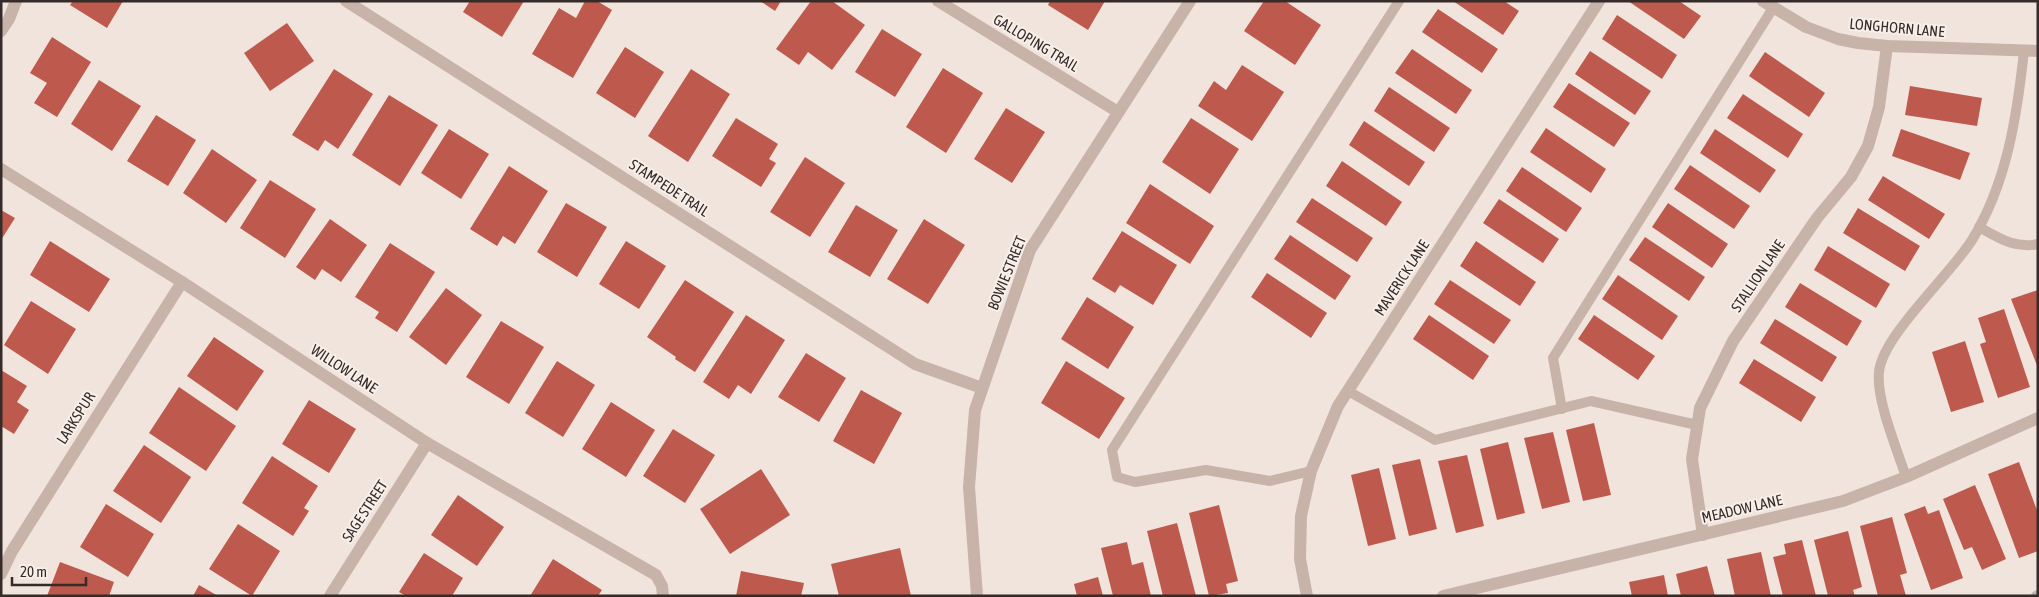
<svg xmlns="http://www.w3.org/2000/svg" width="2039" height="597" viewBox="0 0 2039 597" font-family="'Asap Condensed',sans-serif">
<rect width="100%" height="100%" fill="#f0e4dd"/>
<!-- building -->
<g fill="#be5a4d">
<polygon points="73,1 123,1 107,28 70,5"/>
<polygon points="470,1 524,1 502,37 463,12"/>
<polygon points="585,1 597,1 612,10 573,78 532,54 559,8 576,18"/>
<polygon points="760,1 781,1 775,11"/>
<polygon points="811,1 832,1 865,25 832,70 808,52 799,65 776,49"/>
<polygon points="1050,1 1105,1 1088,30 1048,5"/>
<polygon points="1264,1 1285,1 1321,25 1295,65 1244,31"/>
<polygon points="1453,1 1504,1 1519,11 1503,35"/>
<polygon points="1628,1 1679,1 1701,16 1684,39"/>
<polygon points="1438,9 1498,49 1482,73 1422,32"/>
<polygon points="1617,15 1677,55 1662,79 1602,39"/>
<polygon points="287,23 314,61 270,91 244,53"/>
<polygon points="882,29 922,54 895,97 855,72"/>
<polygon points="52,37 91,62 57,117 34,103 47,83 30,73"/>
<polygon points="625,47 664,72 635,118 596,93"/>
<polygon points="1412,49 1472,90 1456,114 1395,73"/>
<polygon points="1590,51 1651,91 1635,115 1575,74"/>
<polygon points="1765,52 1825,93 1809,117 1749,76"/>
<polygon points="1242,65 1284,92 1252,141 1198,106 1214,81 1226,90"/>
<polygon points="943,68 983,93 946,153 906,127"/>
<polygon points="334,69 373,94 338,149 325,140 318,151 292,135"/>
<polygon points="691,69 730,94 688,162 648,136"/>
<polygon points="99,80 141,106 112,151 71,124"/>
<polygon points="1569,83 1630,123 1614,147 1553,107"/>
<polygon points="1910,86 1982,98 1977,126 1905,115"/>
<polygon points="1389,87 1450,128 1434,152 1374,111"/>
<polygon points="1743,94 1803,134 1788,158 1727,118"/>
<polygon points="389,95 438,125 400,186 352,155"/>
<polygon points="1006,108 1045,132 1012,183 974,159"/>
<polygon points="156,115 196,140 168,186 127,161"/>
<polygon points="736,118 778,144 769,159 776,163 761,187 712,156"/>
<polygon points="1191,118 1239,149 1210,194 1162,162"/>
<polygon points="1364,121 1425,162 1409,186 1349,145"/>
<polygon points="1546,128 1606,169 1591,193 1530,152"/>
<polygon points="449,129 489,154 461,199 421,173"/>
<polygon points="1715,129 1776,170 1760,193 1700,153"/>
<polygon points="1901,129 1970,153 1960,180 1892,156"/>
<polygon points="212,149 257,180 226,223 183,193"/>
<polygon points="805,157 845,183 810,237 770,212"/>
<polygon points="1342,161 1402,202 1386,226 1326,186"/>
<polygon points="1690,165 1750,206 1734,229 1674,189"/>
<polygon points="509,166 548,191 515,244 503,236 497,246 470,229"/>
<polygon points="1522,167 1582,208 1566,232 1506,191"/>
<polygon points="1883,176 1945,214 1929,239 1868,200"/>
<polygon points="270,180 316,209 285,258 240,228"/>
<polygon points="1150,184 1214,226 1190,264 1126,223"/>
<polygon points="1312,198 1373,238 1357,262 1296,222"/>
<polygon points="1499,199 1559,239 1543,263 1483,223"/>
<polygon points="566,203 607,227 577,277 537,252"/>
<polygon points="1668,203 1728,244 1712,268 1652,227"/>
<polygon points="856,205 898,230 870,277 828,252"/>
<polygon points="1858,208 1920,246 1905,271 1843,233"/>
<polygon points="1,210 15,218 1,240"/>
<polygon points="330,219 367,245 341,282 322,269 315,280 296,267"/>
<polygon points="924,219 965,245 928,304 887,279"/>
<polygon points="1122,231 1177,265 1153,305 1120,285 1115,293 1092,279"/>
<polygon points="1290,235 1351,276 1335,300 1274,259"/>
<polygon points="1645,237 1705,277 1689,301 1629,260"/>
<polygon points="50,241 110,279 89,312 30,275"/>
<polygon points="626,241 666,266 639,309 599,284"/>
<polygon points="1476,241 1536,282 1520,306 1460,266"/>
<polygon points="390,243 435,272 397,332 375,318 379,312 355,297"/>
<polygon points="1828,246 1890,284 1876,308 1814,270"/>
<polygon points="1267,273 1327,313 1311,338 1251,297"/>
<polygon points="1618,275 1678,316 1662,340 1602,299"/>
<polygon points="685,280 734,312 695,372 675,359 676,357 647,337"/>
<polygon points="1450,280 1511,320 1494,344 1434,304"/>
<polygon points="1800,283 1862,321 1847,346 1785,307"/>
<polygon points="446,288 482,315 446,365 409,337"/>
<polygon points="2038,290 2038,368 2011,299"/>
<polygon points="1087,297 1134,327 1108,369 1061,339"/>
<polygon points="31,301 76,329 48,374 4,345"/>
<polygon points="2004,309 2030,387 1998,398 1980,344 1986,342 1978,318"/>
<polygon points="746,315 785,340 751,394 738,385 729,399 703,382"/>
<polygon points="1429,315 1489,356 1473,380 1413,339"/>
<polygon points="1594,315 1655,356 1638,380 1578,339"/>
<polygon points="1775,319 1837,357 1822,382 1760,343"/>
<polygon points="501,321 544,347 509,404 466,377"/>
<polygon points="214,337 264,371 237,411 187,376"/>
<polygon points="1965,341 1984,402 1951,412 1932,352"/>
<polygon points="806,353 846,378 819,422 778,397"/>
<polygon points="1754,359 1816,397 1801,422 1739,383"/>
<polygon points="557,361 595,385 563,437 525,413"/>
<polygon points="1066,361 1125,398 1099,439 1041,403"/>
<polygon points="1,370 27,386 17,402 29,410 14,434 1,426"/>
<polygon points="179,387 236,426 206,471 149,433"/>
<polygon points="861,390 902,413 874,464 833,441"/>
<polygon points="309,400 356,429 329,473 282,444"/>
<polygon points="611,402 655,430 626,477 582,449"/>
<polygon points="1594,423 1611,495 1583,501 1566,430"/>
<polygon points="673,429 715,455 685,503 643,476"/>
<polygon points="1553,432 1570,502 1542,509 1524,438"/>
<polygon points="1508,442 1525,513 1497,520 1480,449"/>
<polygon points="144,445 191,477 161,523 113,491"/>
<polygon points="1467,455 1484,526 1456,533 1438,461"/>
<polygon points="272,456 318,486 304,508 309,511 293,536 242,503"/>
<polygon points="1420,459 1437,529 1409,536 1392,465"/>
<polygon points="2019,462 2038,513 2038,551 2019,558 1988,474"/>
<polygon points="1379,468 1396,539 1368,546 1351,475"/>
<polygon points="761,469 790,515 730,554 700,509"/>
<polygon points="1975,485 2006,559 1982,570 1972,547 1964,550 1943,499"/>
<polygon points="458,495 504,527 477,566 431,535"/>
<polygon points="106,504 154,534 128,577 80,547"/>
<polygon points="1219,505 1238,581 1226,584 1228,593 1209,596 1189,513"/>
<polygon points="1925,506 1928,514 1939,510 1963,578 1931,590 1904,514"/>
<polygon points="1892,517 1907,573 1900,575 1906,596 1878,596 1860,526"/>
<polygon points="1177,523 1196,596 1163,596 1147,531"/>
<polygon points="238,524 280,551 252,596 209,569"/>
<polygon points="1848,531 1862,587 1853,590 1855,596 1828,596 1814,540"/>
<polygon points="1802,540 1816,596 1783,596 1773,557 1786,554 1784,544"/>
<polygon points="1127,542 1132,565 1143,562 1151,596 1113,596 1101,548"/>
<polygon points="900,548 911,596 839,596 831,564"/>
<polygon points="1761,552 1771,596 1735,596 1727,559"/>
<polygon points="424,553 463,578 452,596 406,596 399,592"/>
<polygon points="553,559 602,590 598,596 530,596"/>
<polygon points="60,562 114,582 109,596 47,596"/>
<polygon points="1707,566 1715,596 1681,596 1676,574"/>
<polygon points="741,571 804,583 801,596 736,596"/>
<polygon points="1664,575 1668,596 1632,596 1629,582"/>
<polygon points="1098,577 1103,596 1077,596 1074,584"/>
<polygon points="199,585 218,596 193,596"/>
</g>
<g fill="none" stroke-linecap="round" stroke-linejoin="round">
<!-- lane -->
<g stroke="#c8b3a9" stroke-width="10">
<path d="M1979,227C1999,238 2015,249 2038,244"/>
<polyline points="1348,391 1435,440 1591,401 1697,425"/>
<polyline points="1562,409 1553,358 1773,8"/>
<polyline points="1311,471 1270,481 1206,470 1135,482 1117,477 1112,450 1399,1"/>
<path d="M1906,477C1897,449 1876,400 1879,372C1882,336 1951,274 1972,240C2007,183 2017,116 2024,51"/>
<polyline points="2036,596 2038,595"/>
</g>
<!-- street -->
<g stroke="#c8b3a9" stroke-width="12">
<polyline points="346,1 915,364 982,388"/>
<polyline points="938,1 1118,112"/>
<polyline points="1763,1 1806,27 1838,39 1858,43 1887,46 2038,51"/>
<polyline points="1,31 9,19 16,1"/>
<polyline points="1,169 182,282 427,443 656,575 662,586 663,596"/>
<polyline points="1703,535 1692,459 1700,408 1733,341 1817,218 1851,177 1868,146 1879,107 1887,46"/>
<polyline points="1,574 12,551 182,282"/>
<polyline points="330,596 427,443"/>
<polyline points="977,596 969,487 975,410 1030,250 1190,1"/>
<polyline points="1307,596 1300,559 1301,516 1311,471 1338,406 1599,1"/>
<polyline points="1443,596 1843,501 1906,477 2038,418"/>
</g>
</g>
<g text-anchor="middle" stroke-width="4" stroke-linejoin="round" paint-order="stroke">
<!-- street labels -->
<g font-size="15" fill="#352b29" stroke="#f8efe9">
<text transform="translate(1897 28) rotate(5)" y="5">LONGHORN LANE</text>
<text transform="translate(1036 43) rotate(31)" y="5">GALLOPING TRAIL</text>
<text transform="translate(669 188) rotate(33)" y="5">STAMPEDE TRAIL</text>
<text transform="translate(1007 273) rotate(-68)" y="5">BOWIE STREET</text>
<text transform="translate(1758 276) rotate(-56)" y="5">STALLION LANE</text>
<text transform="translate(1402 278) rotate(-57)" y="5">MAVERICK LANE</text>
<text transform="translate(344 369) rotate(33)" y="5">WILLOW LANE</text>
<text transform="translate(76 418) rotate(-58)" y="5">LARKSPUR</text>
<text transform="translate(1742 509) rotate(-13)" y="5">MEADOW LANE</text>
<text transform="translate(365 511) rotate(-57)" y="5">SAGE STREET</text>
</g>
</g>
<!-- border -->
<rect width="2039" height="597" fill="none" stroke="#352b29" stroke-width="5"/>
<!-- scale -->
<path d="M12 577v8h74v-8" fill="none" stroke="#352b29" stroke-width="2.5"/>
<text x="20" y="577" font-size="15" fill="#352b29" stroke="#f8efe9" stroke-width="4" paint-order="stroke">20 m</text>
</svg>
